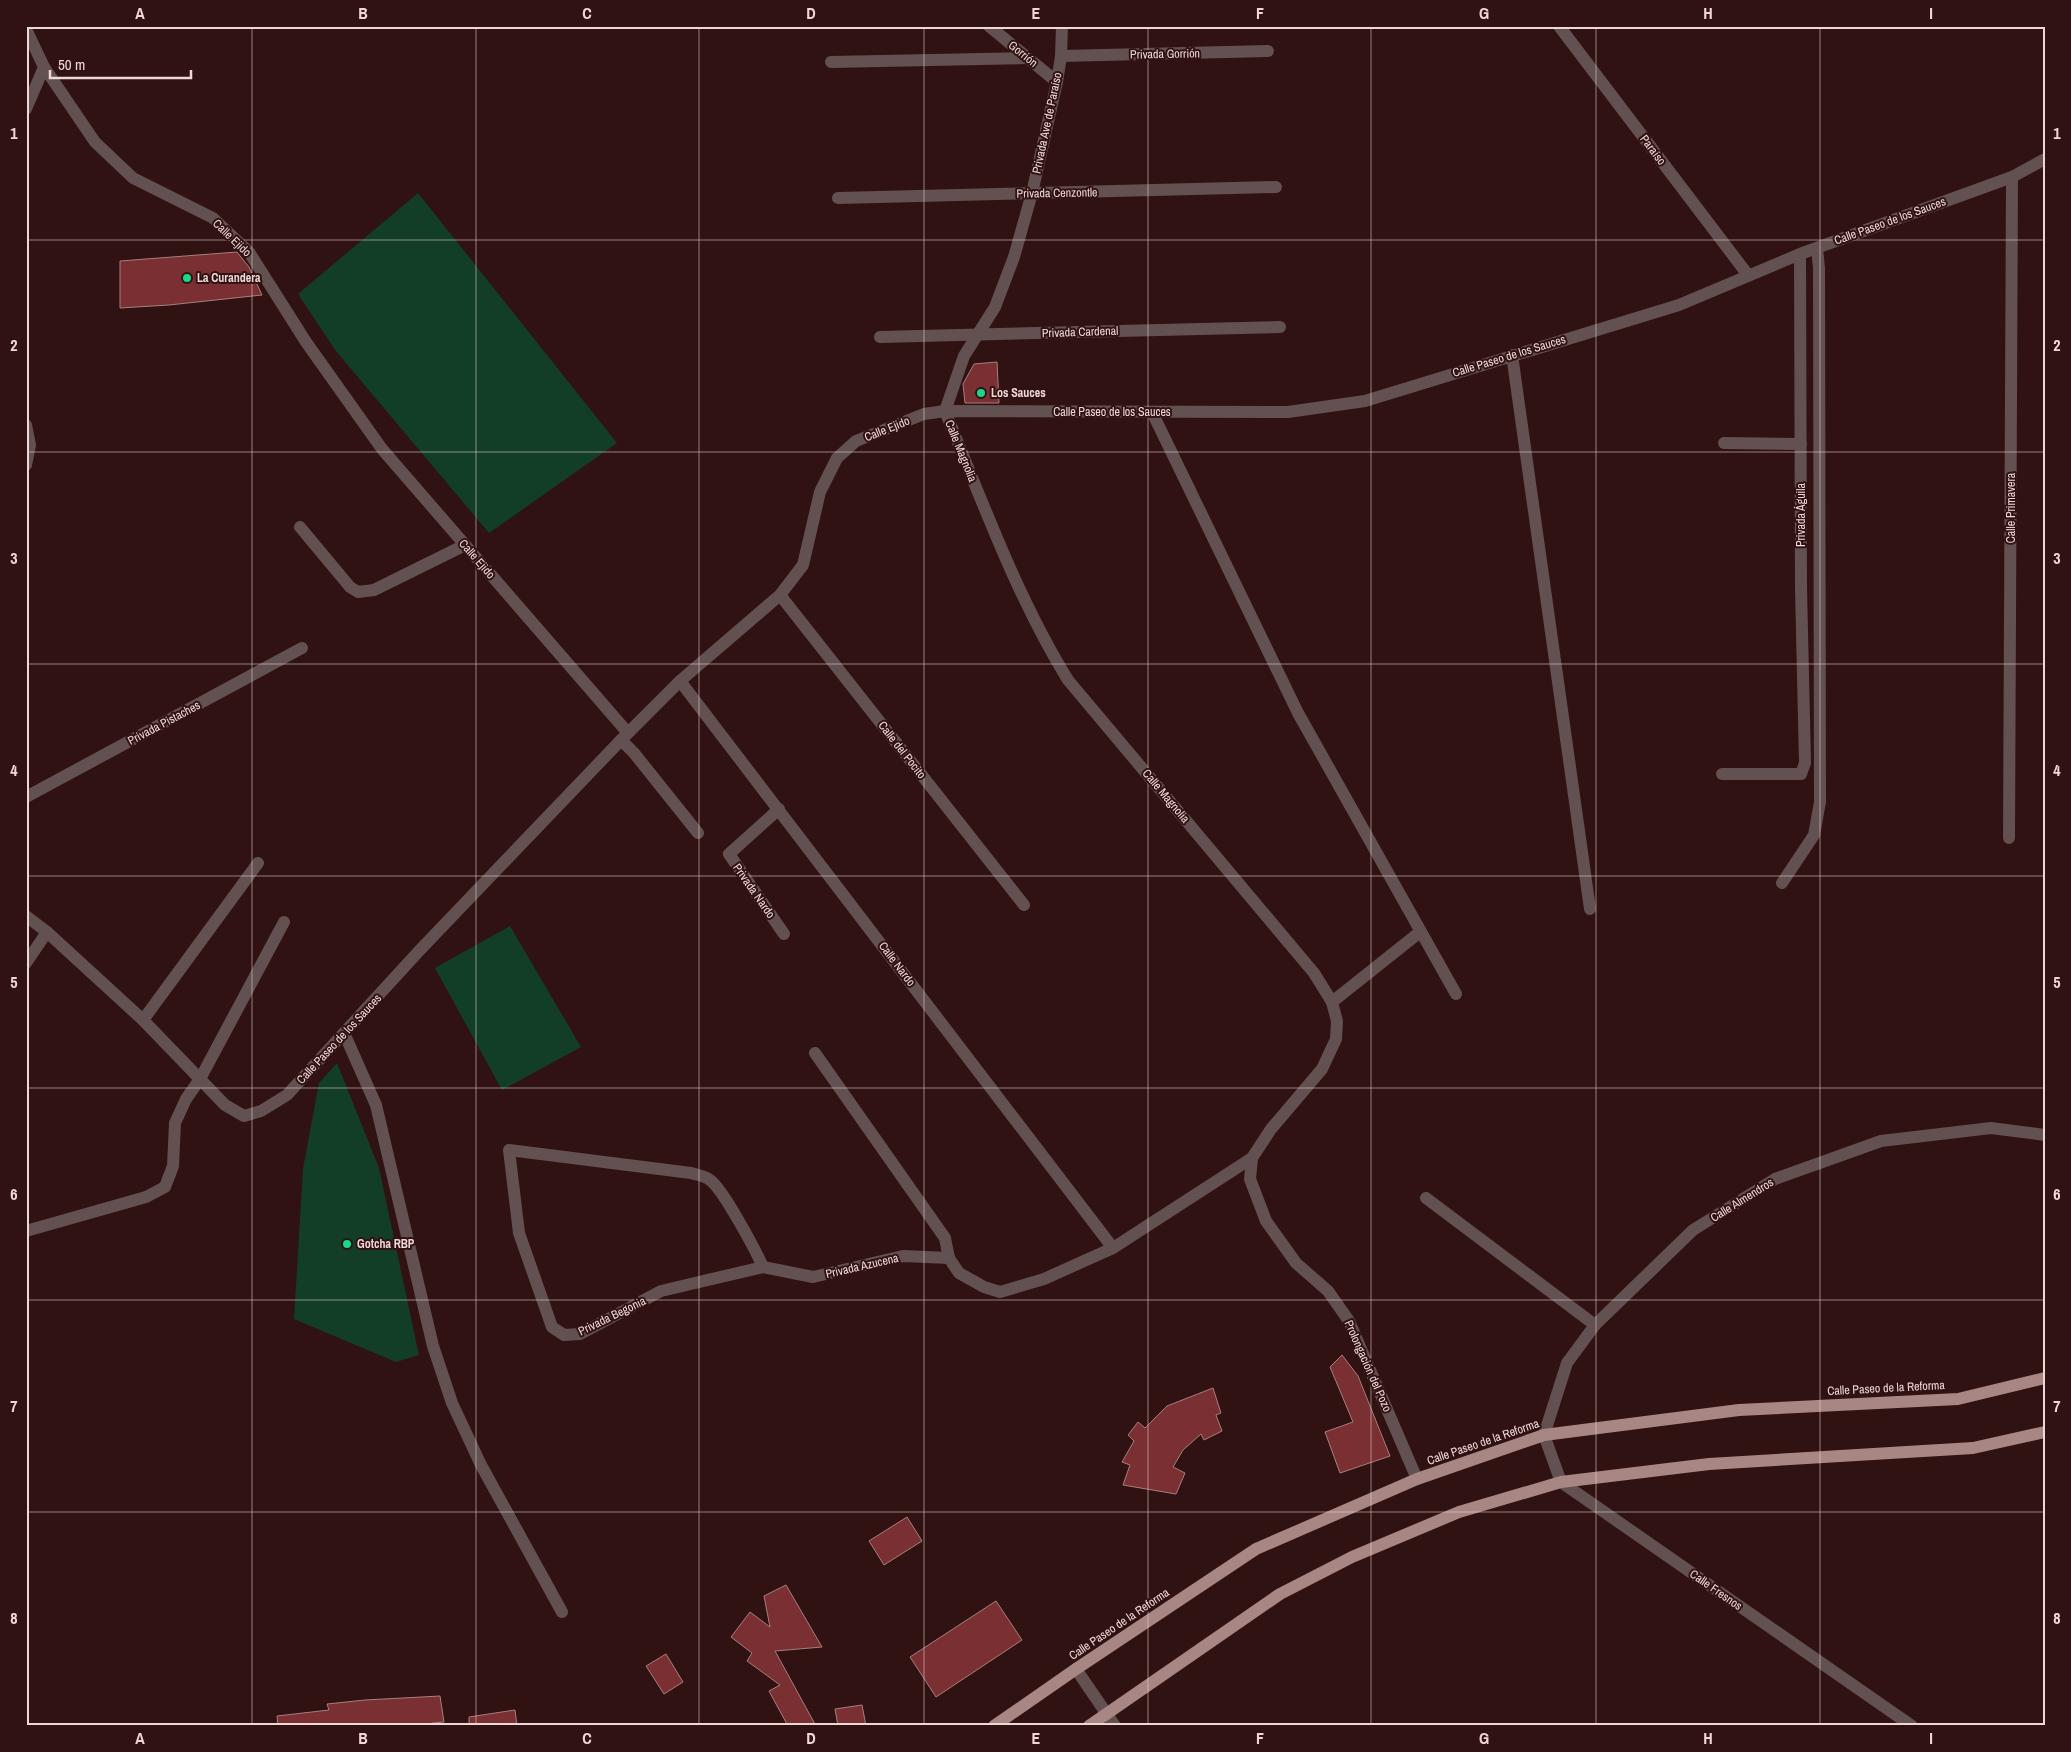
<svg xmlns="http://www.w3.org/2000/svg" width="2071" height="1752" viewBox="0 0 2071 1752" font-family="'Archivo Narrow',sans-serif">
<rect width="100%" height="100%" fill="#301212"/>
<!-- green -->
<g fill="#123e28">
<polygon points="418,193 617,443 489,533 336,351 298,294"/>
<polygon points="510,926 581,1047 502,1090 435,968"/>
<polygon points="337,1063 379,1168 419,1355 396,1362 294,1319 303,1169 319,1083"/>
</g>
<!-- building -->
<g fill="#7a3032" stroke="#a77f7e">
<polygon points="237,252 249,267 262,295 169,305 120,308 120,261"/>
<polygon points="997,362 999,403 965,403 963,384 974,364"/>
<polygon points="1342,1355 1358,1376 1390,1456 1340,1473 1325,1432 1353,1422 1330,1367"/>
<polygon points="1213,1388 1221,1413 1216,1415 1222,1431 1204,1440 1201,1434 1183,1450 1173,1467 1185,1473 1176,1494 1123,1485 1130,1465 1122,1462 1134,1441 1128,1435 1138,1422 1145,1428 1167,1406"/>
<polygon points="907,1517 922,1541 884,1565 869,1541"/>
<polygon points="786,1585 822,1647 775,1651 816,1726 788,1726 769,1691 780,1685 747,1661 752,1653 731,1637 750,1612 770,1627 764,1596"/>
<polygon points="996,1601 1022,1640 936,1697 910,1657"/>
<polygon points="666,1654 683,1682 664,1694 646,1666"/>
<polygon points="440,1696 444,1722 432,1723 433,1726 278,1726 277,1716 329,1710 327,1704 365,1700"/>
<polygon points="862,1705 866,1726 838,1726 835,1709"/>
<polygon points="515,1710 517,1726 469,1726 469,1717"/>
</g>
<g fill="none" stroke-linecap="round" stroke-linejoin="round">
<!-- minor -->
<g stroke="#625150" stroke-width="12">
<polyline points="989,26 1057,82"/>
<polyline points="1559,26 1748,275"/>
<polyline points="26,29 44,67 95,142 133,178 213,218 249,252 306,342 382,449 628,733"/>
<polyline points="1061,56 1268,51"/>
<polyline points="831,62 1027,58"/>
<polyline points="26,109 44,67"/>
<polyline points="838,198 1276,187"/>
<polyline points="880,337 1280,327"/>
<polyline points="1512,355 1590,909"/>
<polyline points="945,411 964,356 995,307 1014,257 1032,193 1057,82 1061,56 1062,26"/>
<polyline points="1152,412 1298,713 1456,994"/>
<polyline points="26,425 30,445 26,465"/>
<polyline points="1724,443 1801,444"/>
<polyline points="300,527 350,587 358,592 374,590 465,545"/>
<polyline points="780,595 1024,905"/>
<polyline points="680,681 1113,1248"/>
<polyline points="621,740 634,753 698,833"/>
<polyline points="1722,774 1801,774 1805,763 1801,588 1800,254"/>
<polyline points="26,797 302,648"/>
<polyline points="779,809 729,854 784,934"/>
<polyline points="2009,838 2012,177"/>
<polyline points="1782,883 1814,835 1820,802 1819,268 1817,248"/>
<polyline points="26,916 47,932 143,1020 225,1105 244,1116 261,1111 287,1095 419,951 621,740 680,681 780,595 803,565 820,492 837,458 856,441 924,414 945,411 1288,412 1365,401 1679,305 1800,254 2012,177 2045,159"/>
<polyline points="26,963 47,932"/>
<polyline points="1332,1002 1420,932"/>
<polyline points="143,1020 258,863"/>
<polyline points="344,1033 376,1105 433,1346 452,1403 481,1465 562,1612"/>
<path d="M815,1053L945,1238L949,1258L959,1273L984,1287L1000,1292L1044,1279L1113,1248L1252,1158L1271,1129L1322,1069L1336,1039L1337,1021L1332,1002L1314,973L1068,680C1017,598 982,500 945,411"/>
<polyline points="1252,1158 1250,1179 1266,1221 1296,1263 1328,1291 1349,1321 1417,1479"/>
<polyline points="1426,1198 1595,1325"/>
<polyline points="26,1231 146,1197 165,1187 173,1166 175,1123 186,1099 200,1079 284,922"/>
<path d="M763,1267C756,1251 723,1189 710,1180C705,1176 697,1175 691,1173L509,1150L519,1233L552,1327L564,1335L580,1334L661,1291L763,1267L813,1277L903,1256L949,1258"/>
<polyline points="1076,1669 1115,1726"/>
<polyline points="1912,1726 1561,1482 1544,1435 1567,1363 1595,1325 1693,1230 1775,1179 1881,1141 1991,1128 2045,1135"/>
</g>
<!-- major -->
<g stroke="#a88684" stroke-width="12">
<polyline points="994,1726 1076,1669 1256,1549 1417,1479 1544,1435 1739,1410 1958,1399 2045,1378"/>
<polyline points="1089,1726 1280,1594 1352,1557 1459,1512 1561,1482 1709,1464 1973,1448 2045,1432"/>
</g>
</g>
<!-- grid -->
<path fill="none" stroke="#eed8d7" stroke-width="1" stroke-opacity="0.55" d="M252,26V1726M476,26V1726M699,26V1726M924,26V1726M1148,26V1726M1371,26V1726M1596,26V1726M1820,26V1726M26,240H2045M26,452H2045M26,664H2045M26,876H2045M26,1088H2045M26,1300H2045M26,1512H2045"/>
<!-- markers -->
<g fill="#17d989" stroke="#301212" stroke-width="2">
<circle cx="187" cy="278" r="5"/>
<circle cx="981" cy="393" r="5"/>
<circle cx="347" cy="1244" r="5"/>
</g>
<g text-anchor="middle" stroke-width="4" stroke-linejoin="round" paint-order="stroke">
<!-- street labels -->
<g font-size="12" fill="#eed8d7" stroke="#301212">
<text transform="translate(1023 54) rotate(39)" y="4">Gorrión</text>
<text transform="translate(1165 54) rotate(-1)" y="4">Privada Gorrión</text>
<text transform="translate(1047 123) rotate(-78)" y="4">Privada Ave de Paraíso</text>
<text transform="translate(1653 150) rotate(53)" y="4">Paraíso</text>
<text transform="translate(1057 193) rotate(-1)" y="4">Privada Cenzontle</text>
<text transform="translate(1890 221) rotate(-20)" y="4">Calle Paseo de los Sauces</text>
<text transform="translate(232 238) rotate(44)" y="4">Calle Ejido</text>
<text transform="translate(1080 332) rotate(-2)" y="4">Privada Cardenal</text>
<text transform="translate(1509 356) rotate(-17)" y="4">Calle Paseo de los Sauces</text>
<text x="1112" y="416">Calle Paseo de los Sauces</text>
<text transform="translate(887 429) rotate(-22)" y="4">Calle Ejido</text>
<text transform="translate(961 451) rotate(68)" y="4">Calle Magnolia</text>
<text transform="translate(2011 508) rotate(-90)" y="4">Calle Primavera</text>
<text transform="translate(1801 515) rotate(-90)" y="4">Privada Águila</text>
<text transform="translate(477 559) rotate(49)" y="4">Calle Ejido</text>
<text transform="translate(164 723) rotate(-28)" y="4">Privada Pistaches</text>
<text transform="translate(902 750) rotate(52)" y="4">Calle del Pocito</text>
<text transform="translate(1166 796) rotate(50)" y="4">Calle Magnolia</text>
<text transform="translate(754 891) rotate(55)" y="4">Privada Nardo</text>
<text transform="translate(897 964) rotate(53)" y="4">Calle Nardo</text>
<text transform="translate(339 1039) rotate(-47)" y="4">Calle Paseo de los Sauces</text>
<text transform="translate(1742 1200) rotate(-32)" y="4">Calle Almendros</text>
<text transform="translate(862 1266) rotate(-13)" y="4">Privada Azucena</text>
<text transform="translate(612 1316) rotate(-26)" y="4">Privada Begonia</text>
<text transform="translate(1368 1366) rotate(66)" y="4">Prolongación del Pozo</text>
<text transform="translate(1886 1388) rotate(-3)" y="4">Calle Paseo de la Reforma</text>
<text transform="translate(1483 1442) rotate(-19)" y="4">Calle Paseo de la Reforma</text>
<text transform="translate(1716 1590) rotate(35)" y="4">Calle Fresnos</text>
<text transform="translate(1119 1624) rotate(-34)" y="4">Calle Paseo de la Reforma</text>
</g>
<!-- poi labels -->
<g font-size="12" font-weight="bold" fill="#eed8d7" stroke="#301212" text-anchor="start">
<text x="197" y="282">La Curandera</text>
<text x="991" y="397">Los Sauces</text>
<text x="357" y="1248">Gotcha RBP</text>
</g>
</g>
<!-- border -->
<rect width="2071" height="1752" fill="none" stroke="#301212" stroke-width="55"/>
<!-- scale -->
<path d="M50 70v8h141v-8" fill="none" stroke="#eed8d7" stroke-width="2.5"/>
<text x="58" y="70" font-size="15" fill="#eed8d7" stroke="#301212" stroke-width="4" paint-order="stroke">50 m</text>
<rect x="28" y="28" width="2016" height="1696" fill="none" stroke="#eed8d7" stroke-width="2"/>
<g font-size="16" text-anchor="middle" font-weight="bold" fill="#eed8d7">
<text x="140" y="19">A</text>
<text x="363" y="19">B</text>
<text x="587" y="19">C</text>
<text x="811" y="19">D</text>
<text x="1036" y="19">E</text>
<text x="1260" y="19">F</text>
<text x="1484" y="19">G</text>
<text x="1708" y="19">H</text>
<text x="1931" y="19">I</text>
<text x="14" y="139">1</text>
<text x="2057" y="139">1</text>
<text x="14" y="351">2</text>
<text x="2057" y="351">2</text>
<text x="14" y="564">3</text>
<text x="2057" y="564">3</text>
<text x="14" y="776">4</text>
<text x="2057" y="776">4</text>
<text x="14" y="988">5</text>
<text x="2057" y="988">5</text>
<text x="14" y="1200">6</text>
<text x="2057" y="1200">6</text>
<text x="14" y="1412">7</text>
<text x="2057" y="1412">7</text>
<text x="14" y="1624">8</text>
<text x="2057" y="1624">8</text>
<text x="140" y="1744">A</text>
<text x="363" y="1744">B</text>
<text x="587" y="1744">C</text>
<text x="811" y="1744">D</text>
<text x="1036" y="1744">E</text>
<text x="1260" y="1744">F</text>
<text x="1484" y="1744">G</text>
<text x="1708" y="1744">H</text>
<text x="1931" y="1744">I</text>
</g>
</svg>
